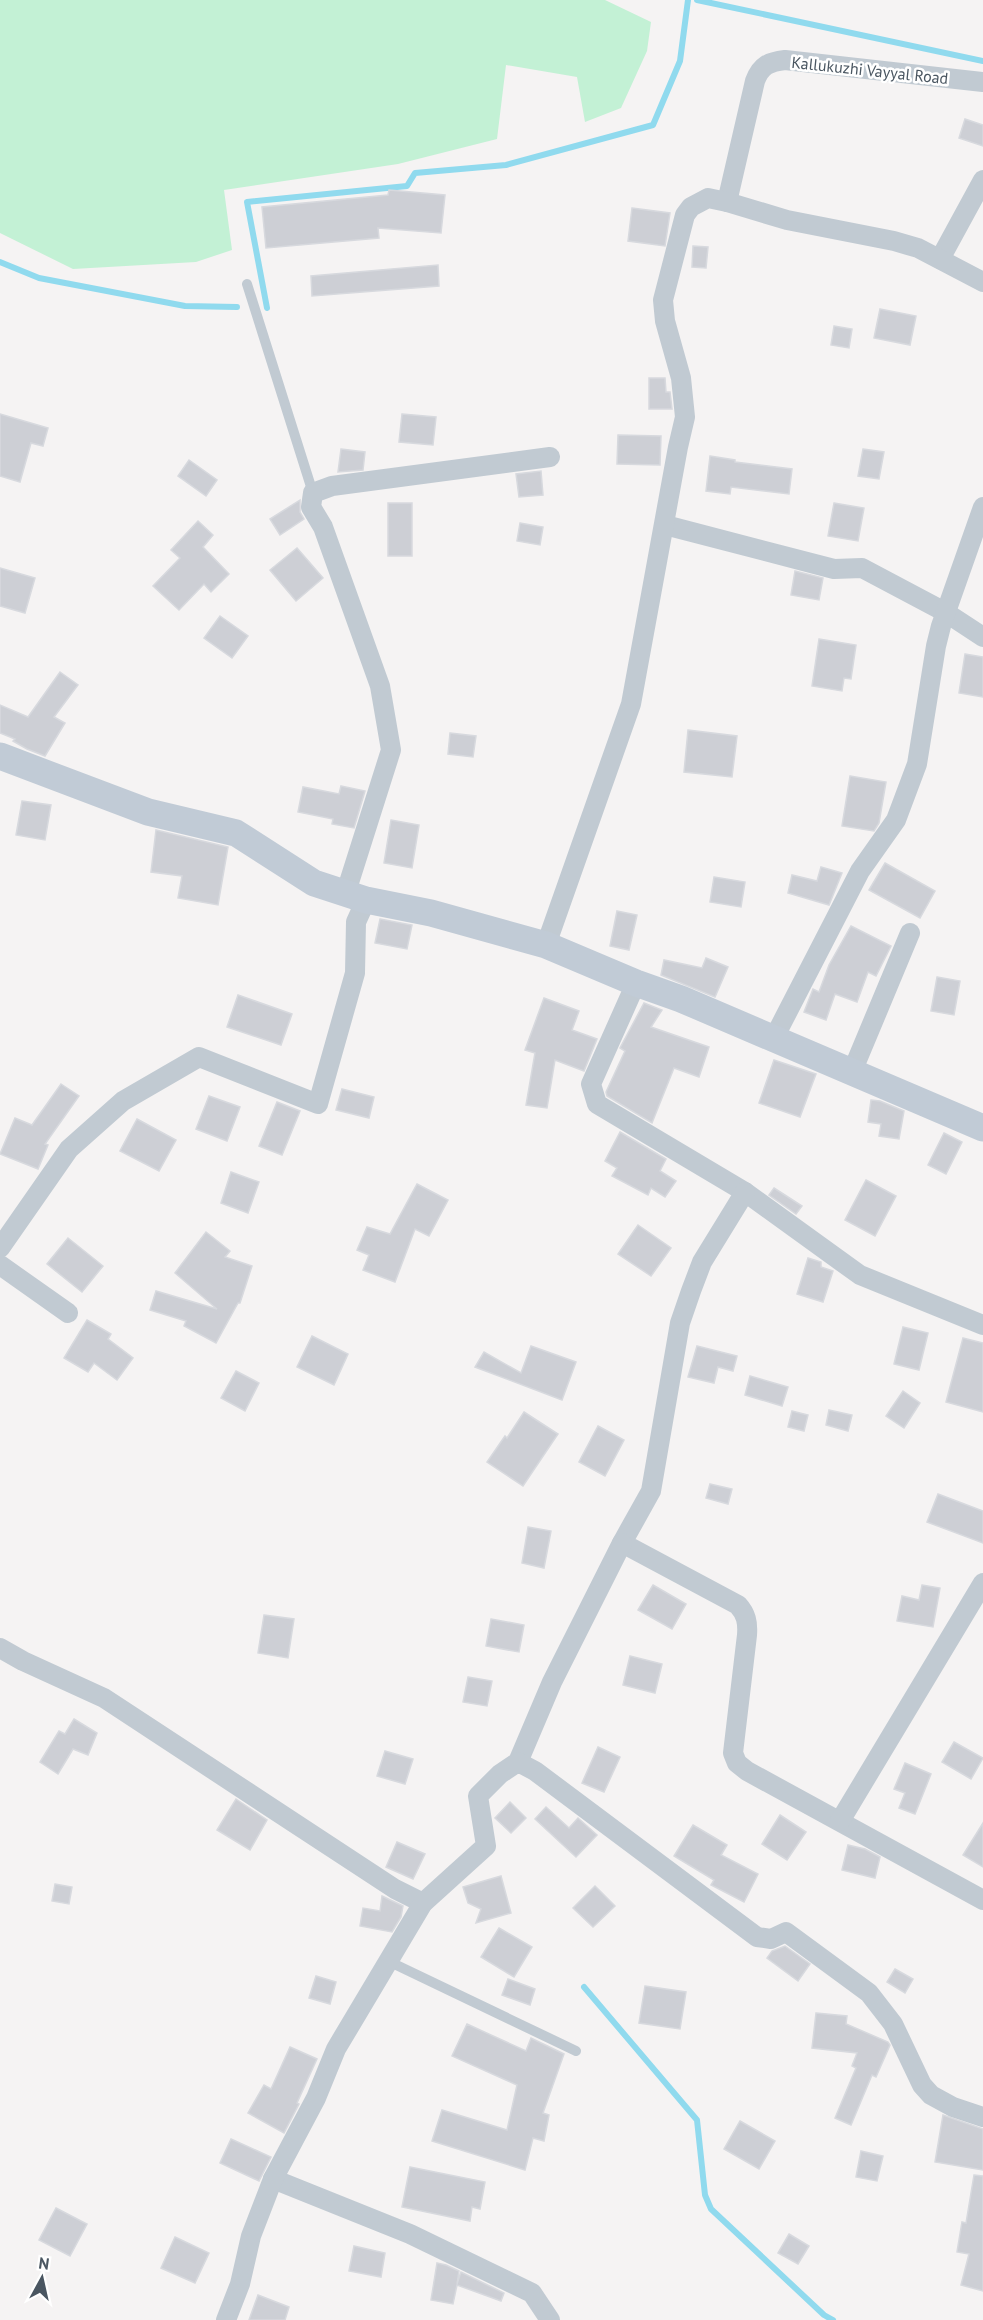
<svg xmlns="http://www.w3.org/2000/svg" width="983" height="2320" viewBox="0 0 983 2320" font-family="'PT Sans',sans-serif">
<rect width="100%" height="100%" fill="#f5f3f3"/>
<!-- green -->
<polygon fill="#c3f1d5" points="0,0 605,0 651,22 647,51 621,108 585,122 577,77 506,65 497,139 398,164 224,190 232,250 196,262 73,269 0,233"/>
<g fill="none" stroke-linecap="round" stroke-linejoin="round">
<!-- stream -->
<g stroke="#90daee" stroke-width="6">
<polyline points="697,0 983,61"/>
<polyline points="0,262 39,278 185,306 237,307"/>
<polyline points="267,308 247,202 407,186 415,173 506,165 653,125 680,61 688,0"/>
<polyline points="584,1987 697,2120 705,2195 711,2209 824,2315 833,2320"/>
</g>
</g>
<!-- building -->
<g fill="#cdcfd5" stroke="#d7d9de" stroke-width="1.5">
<polygon points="965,119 983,125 983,146 959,138"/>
<polygon points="389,190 445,195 441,233 378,228 379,238 266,248 262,207 388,195"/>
<polygon points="632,208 670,213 665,246 628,241"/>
<polygon points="693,246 708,247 706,268 692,267"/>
<polygon points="438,265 439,286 312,296 311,276"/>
<polygon points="880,309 916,316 910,345 874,338"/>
<polygon points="834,326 852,329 849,348 831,345"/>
<polygon points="649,378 665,378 666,392 670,392 672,409 649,409"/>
<polygon points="0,414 48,428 43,446 31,443 20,482 0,476"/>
<polygon points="402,414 436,417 433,445 399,442"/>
<polygon points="618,435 661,436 660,465 617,464"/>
<polygon points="341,449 365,452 363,470 338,472"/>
<polygon points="863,449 884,452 879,479 858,476"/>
<polygon points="710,456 735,460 735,462 792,469 789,494 731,487 730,494 706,491"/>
<polygon points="189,460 217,480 206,496 178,476"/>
<polygon points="541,471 543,495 519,497 516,474"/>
<polygon points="300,500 300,512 304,519 280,535 270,519"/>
<rect x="388" y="503" width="24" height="53"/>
<polygon points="834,503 864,508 858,541 828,536"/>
<polygon points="198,521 213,535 203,547 229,574 211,592 204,584 179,610 153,586 180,558 171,550"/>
<polygon points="520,523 543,527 540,545 517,541"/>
<polygon points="297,548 323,578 296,601 270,570"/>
<polygon points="0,568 35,578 25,613 0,606"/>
<polygon points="795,571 823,578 819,600 791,595"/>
<polygon points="220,616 248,636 232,658 204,638"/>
<polygon points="819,639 856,645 851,679 844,678 842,691 812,686"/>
<polygon points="965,654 983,657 983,697 959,693"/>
<polygon points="60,672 78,685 54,717 65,723 45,756 27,749 13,741 15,739 0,733 0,705 28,717"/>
<polygon points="688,730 737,736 732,777 684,772"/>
<polygon points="450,733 476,736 473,757 448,754"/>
<polygon points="850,776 886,782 879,823 874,831 842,826"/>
<polygon points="341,786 365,791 354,828 332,824 333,819 298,812 303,787 339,794"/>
<polygon points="22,801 51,805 45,840 16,835"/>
<polygon points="391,820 419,825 412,868 384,863"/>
<polygon points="156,830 228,847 218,905 178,898 182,876 151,872"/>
<polygon points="885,863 935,891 920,918 869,890"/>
<polygon points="821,867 842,873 829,905 788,893 792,875 817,881"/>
<polygon points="714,877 745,882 741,907 710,902"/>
<polygon points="617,911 637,915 629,950 610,946"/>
<polygon points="380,919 412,925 407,949 375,943"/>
<polygon points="851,926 891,946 876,976 868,972 857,1002 835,994 826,1020 804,1012 813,989 819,992 829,965"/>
<polygon points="706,958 728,967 715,997 661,975 664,960 702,968"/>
<polygon points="937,977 960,981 954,1015 931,1011"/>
<polygon points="238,995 292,1014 281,1045 227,1027"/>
<polygon points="544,998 579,1011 572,1030 597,1039 584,1071 555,1060 547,1108 526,1105 535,1053 525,1050"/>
<polygon points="644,1003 662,1010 651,1027 709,1047 699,1077 674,1068 652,1123 607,1096 606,1092 625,1051 620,1048"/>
<polygon points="774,1060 816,1074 800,1117 759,1103"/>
<polygon points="61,1084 79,1096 45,1144 48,1145 38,1169 0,1154 15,1118 32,1125"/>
<polygon points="342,1089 374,1097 369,1118 336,1110"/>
<polygon points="209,1096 240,1107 227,1141 196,1129"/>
<polygon points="871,1100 880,1101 904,1111 899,1139 879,1136 881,1124 868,1122"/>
<polygon points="277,1102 300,1111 282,1155 259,1146"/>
<polygon points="137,1119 176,1140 159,1171 120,1151"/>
<polygon points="620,1132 666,1159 660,1171 676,1181 665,1197 651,1188 648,1195 612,1176 617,1168 605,1161"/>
<polygon points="944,1133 962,1142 946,1174 928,1165"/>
<polygon points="231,1172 259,1182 248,1213 221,1203"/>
<polygon points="866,1180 896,1196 875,1236 845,1220"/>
<polygon points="417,1184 448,1200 429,1236 415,1229 395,1282 363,1270 369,1255 357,1250 367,1227 390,1234"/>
<polygon points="774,1188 802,1206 796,1214 769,1195"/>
<polygon points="638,1225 671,1248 651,1276 618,1254"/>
<polygon points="206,1232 230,1251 225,1257 252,1266 240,1303 238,1303 216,1343 184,1326 186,1321 150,1310 156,1291 217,1309 175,1273"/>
<polygon points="68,1238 103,1266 82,1292 47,1264"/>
<polygon points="808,1258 821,1262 821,1267 833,1271 823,1302 797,1294"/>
<polygon points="87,1320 111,1334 108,1339 133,1358 117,1380 94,1363 88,1372 64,1358"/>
<polygon points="903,1327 928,1333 919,1370 894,1364"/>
<polygon points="312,1336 348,1354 334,1385 297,1367"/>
<polygon points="963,1338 983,1343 983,1412 946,1402"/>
<polygon points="531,1346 576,1362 562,1400 475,1367 484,1352 521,1373"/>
<polygon points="697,1346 737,1356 733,1371 718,1367 714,1383 688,1377"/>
<polygon points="236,1371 259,1383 245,1411 221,1398"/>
<polygon points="750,1376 788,1387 782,1406 745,1395"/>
<polygon points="903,1391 920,1403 904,1428 886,1416"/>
<polygon points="829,1410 852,1415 848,1431 826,1425"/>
<polygon points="792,1411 808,1415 804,1431 788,1427"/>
<polygon points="524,1412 558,1434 523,1486 487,1462 505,1436 507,1438"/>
<polygon points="598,1426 624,1440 605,1476 579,1462"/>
<polygon points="710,1484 732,1489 728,1504 706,1498"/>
<polygon points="938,1494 983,1511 983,1543 927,1522"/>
<polygon points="528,1527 551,1531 544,1568 522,1563"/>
<polygon points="653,1585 686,1604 672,1629 638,1610"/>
<polygon points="922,1585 940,1588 933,1627 897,1621 902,1596 919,1600"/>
<polygon points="264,1615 294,1619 288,1658 258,1653"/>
<polygon points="491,1619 524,1625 519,1652 486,1646"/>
<polygon points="630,1656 662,1664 655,1693 623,1685"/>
<polygon points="468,1677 492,1681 487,1706 463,1702"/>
<polygon points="74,1719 97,1733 88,1755 73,1749 58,1774 40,1762 59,1731 65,1734"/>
<polygon points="954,1742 983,1758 971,1779 942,1762"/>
<polygon points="598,1747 620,1757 604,1792 582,1783"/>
<polygon points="385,1751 413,1759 405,1784 377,1776"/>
<polygon points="905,1763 931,1774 915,1814 899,1808 905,1793 894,1789"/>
<polygon points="236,1799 267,1820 250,1850 217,1830"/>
<polygon points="510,1802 526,1818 511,1833 495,1818"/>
<polygon points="546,1807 569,1828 578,1818 597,1835 576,1857 535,1819"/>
<polygon points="780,1815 806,1832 787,1860 762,1844"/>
<polygon points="983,1823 983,1867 963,1855"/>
<polygon points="693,1825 727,1845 721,1855 758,1874 744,1902 711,1885 714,1880 674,1856"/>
<polygon points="397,1842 425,1854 413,1879 386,1867"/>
<polygon points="848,1845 865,1849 880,1857 875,1878 842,1870"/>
<polygon points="501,1876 511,1913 476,1923 481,1909 468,1903 463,1887"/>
<polygon points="55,1884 72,1887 69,1904 52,1901"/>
<polygon points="595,1886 615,1906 593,1927 573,1908"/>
<polygon points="382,1896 403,1906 401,1917 392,1932 360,1926 363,1908 380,1911"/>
<polygon points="499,1928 532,1947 514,1977 481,1957"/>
<polygon points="785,1946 810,1964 798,1981 767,1958 772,1951"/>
<polygon points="895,1969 913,1979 905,1993 887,1982"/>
<polygon points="316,1976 336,1982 330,2004 309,1998"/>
<polygon points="508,1979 535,1989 530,2005 502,1995"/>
<polygon points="645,1986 686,1992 680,2029 639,2023"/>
<polygon points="816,2013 847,2016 846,2024 888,2042 890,2045 876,2077 872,2075 851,2125 835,2118 856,2068 852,2066 857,2053 812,2048"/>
<polygon points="467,2024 526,2051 531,2038 564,2054 543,2113 549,2115 544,2141 533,2138 525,2170 432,2141 442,2110 507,2130 517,2085 452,2056"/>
<polygon points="290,2047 317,2059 297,2103 299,2104 284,2133 248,2113 264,2085 271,2089"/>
<polygon points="943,2115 983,2129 983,2170 935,2162"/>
<polygon points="740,2121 775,2141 759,2169 724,2149"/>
<polygon points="231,2139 271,2157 259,2181 220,2163"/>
<polygon points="861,2151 883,2156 877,2181 856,2177"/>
<polygon points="410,2167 485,2182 480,2209 472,2207 470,2221 402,2207"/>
<polygon points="974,2175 983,2176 983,2291 961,2285 969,2254 957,2252 962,2222 966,2223"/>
<polygon points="56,2208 87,2224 70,2256 39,2240"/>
<polygon points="789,2234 809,2246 798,2264 778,2253"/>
<polygon points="175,2237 209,2253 195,2283 161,2268"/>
<polygon points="354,2246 385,2253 381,2277 349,2271"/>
<polygon points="437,2263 446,2265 459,2271 457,2284 461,2272 504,2293 501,2301 457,2285 453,2304 431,2300"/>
<polygon points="258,2295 289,2307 285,2320 249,2320"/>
</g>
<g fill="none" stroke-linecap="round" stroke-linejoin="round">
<!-- lane -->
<g stroke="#c1cad2" stroke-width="10">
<polyline points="247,284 313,493"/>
<polyline points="388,1961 576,2051"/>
</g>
<!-- street -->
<g stroke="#c1cad2" stroke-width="20">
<path d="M727,202L755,81C761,65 769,62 785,60L983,82"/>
<polyline points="940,259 983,180"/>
<polyline points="665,525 834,569 862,568 945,612 983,637"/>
<polyline points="346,892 391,750 380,686 323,527 311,507 313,493 332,486 550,457"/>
<polyline points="546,945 631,704 678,447 685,417 681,378 665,321 663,300 685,215 691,207 708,198 727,202 787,220 894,241 918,248 983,282"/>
<polyline points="636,983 591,1084 597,1104 745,1192 860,1275 983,1325"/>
<polyline points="774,1038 860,871 896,820 917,764 936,646 941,626 983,507"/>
<polyline points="852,1072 910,933"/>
<path d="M745,1192L702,1262L691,1291L680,1323L651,1491L622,1543L738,1605C746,1614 748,1622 747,1635L733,1753L737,1763L747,1771L983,1900"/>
<polyline points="0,1248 69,1149 123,1101 199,1057 318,1104 355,973 356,922 366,900"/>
<polyline points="0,1265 68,1313"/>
<polyline points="0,1648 23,1661 104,1698 395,1889 423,1903"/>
<polyline points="518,1762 552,1682 622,1543"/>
<polyline points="840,1821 983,1583"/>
<polyline points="273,2179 410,2234 532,2293 550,2320"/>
<polyline points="226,2320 240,2284 251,2236 273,2179 316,2098 336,2049 423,1903 486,1846 478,1796 500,1774 518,1762 535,1771 757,1937 771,1939 786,1932 869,1993 893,2024 922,2085 931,2095 953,2107 983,2117"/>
</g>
<!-- secondary -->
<polyline stroke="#c1cbd6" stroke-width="27" points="0,756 148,812 236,833 314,883 366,900 431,913 546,945 636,983 681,999 983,1128"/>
</g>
<g text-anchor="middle" stroke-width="5" stroke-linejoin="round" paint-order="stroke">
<!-- street labels -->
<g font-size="16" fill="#4a5661" stroke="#fff">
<text transform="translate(870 70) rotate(6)" y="6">Kallukuzhi Vayyal Road</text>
</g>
</g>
<!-- north arrow -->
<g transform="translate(42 2278) rotate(8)" stroke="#ffffff" stroke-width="4.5" paint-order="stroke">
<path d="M0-4.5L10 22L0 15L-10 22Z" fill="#4a5661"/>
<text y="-9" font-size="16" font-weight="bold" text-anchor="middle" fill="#4a5661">N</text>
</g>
</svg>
